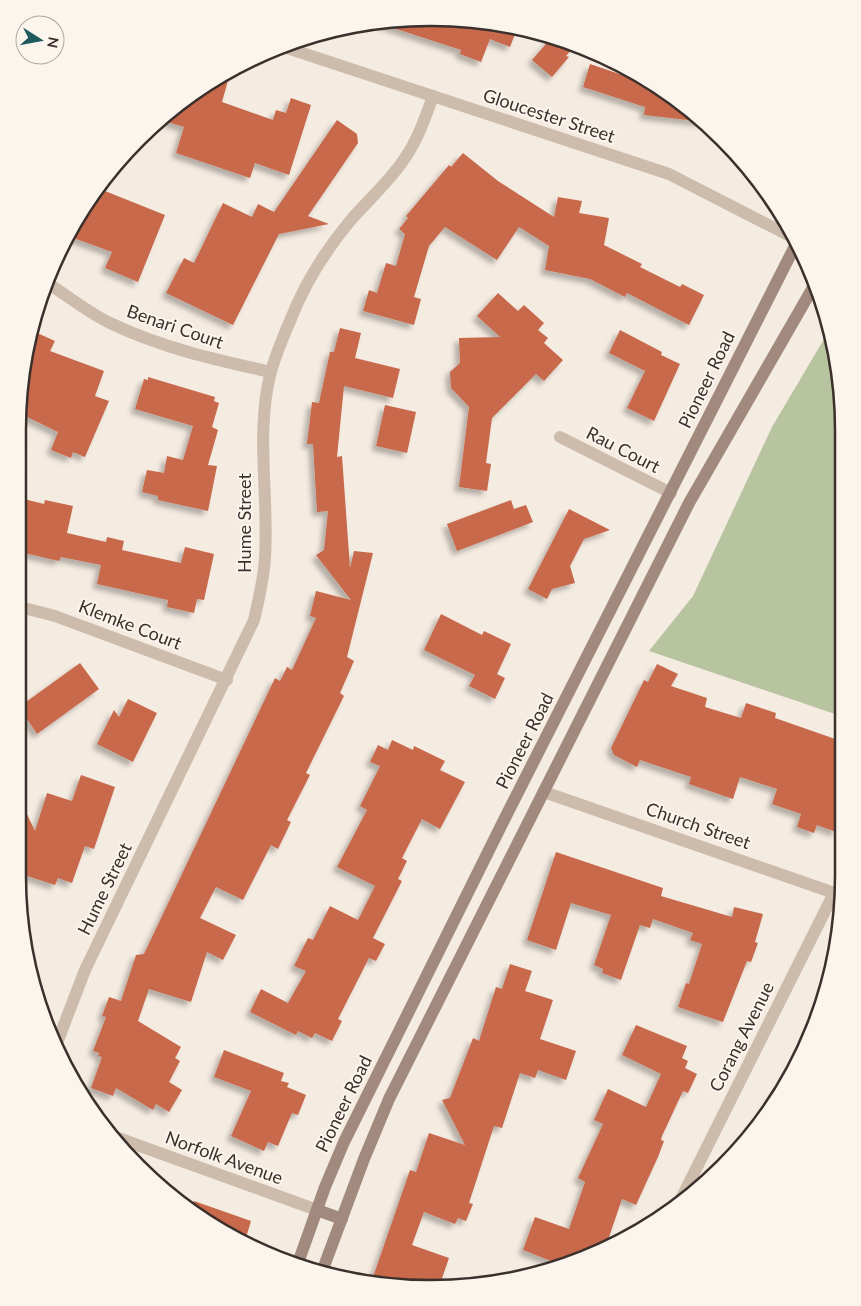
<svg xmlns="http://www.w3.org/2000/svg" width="861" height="1306" viewBox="0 0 861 1306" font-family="Lato,sans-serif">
<defs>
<filter id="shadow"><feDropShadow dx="-4.5" dy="4.5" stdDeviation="2.5" flood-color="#0004"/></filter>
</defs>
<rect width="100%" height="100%" fill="#f4ebe1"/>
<!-- green -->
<polygon fill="#b8c4a0" points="830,329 843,404 841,716 649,651 693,596 772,427"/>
<!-- building -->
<g fill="#c8694b" filter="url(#shadow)">
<polygon points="404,18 438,20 455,26 457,20 485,21 517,29 510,47 490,39 481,62 460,54 461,50 378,23"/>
<polygon points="552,37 560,39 572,49 566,56 569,57 552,77 532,60"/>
<polygon points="590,64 655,86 705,122 644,115 645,107 583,87"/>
<polygon points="231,70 222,102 273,120 276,110 286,113 291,98 311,105 289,175 255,163 250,178 176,153 184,127 161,120 179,103"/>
<polygon points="337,120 357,134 358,143 308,216 329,224 279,234 233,325 166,293 184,258 194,263 223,203 252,217 258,204 274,212"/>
<polygon points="463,153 498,181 554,217 558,197 582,201 579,213 609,218 604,245 642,264 640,267 680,287 682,284 704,295 689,325 627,293 625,297 590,279 545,270 549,246 519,227 497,260 445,227 429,246 414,297 421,299 414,325 363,311 369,290 377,293 386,263 396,266 405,234 399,229 408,218 406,216 449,165 451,167"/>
<polygon points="100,189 165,215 138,282 105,268 112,252 68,236"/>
<polygon points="498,293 518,311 524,305 544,323 538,330 548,338 544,343 563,360 544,381 536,374 492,418 486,463 491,464 487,491 459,487 469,407 451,388 450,372 460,363 459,338 500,337 477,316"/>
<polygon points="340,328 361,333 355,358 400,369 393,398 344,386 337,457 342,456 350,568 354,551 373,553 347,657 354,661 340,693 344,696 306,773 310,775 287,820 291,822 278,849 271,845 243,900 216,887 200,918 236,935 223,960 207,952 191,1002 149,989 138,1021 181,1047 175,1058 180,1061 169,1082 182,1090 169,1112 156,1104 153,1110 116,1088 113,1096 91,1088 102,1057 98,1056 99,1053 93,1051 106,1017 102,1016 109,997 121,1001 136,955 144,954 275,678 280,681 287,667 292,670 316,618 310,616 316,591 351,600 316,555 324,550 328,511 317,512 313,444 307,444 312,402 319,403 330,352 334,352"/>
<polygon points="620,330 662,352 661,355 680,364 654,421 627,408 645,371 609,353"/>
<polygon points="35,332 55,341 50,351 104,371 95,396 109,401 85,457 73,452 71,458 51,450 58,432 21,414 21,376"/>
<polygon points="148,377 215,397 214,401 219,403 212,427 218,430 208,465 217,466 208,511 158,500 158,496 142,492 147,470 164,473 167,456 183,460 193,426 135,409 144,379 148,380"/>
<polygon points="385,405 416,412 407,453 376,446"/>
<polygon points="20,498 44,504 45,500 73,506 67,533 106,542 107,537 124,541 122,550 181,563 185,547 214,554 204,600 197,599 194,613 167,607 168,600 97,584 101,565 61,557 59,561 20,552"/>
<polygon points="511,500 514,509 526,505 533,522 457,551 447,524"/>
<polygon points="569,509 610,530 584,539 570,566 575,583 552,589 547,599 528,589"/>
<polygon points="441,614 482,635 484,631 511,644 497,674 505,678 495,699 469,686 475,675 424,650"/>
<polygon points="80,663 99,689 37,734 19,707"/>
<polygon points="657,664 678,674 671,686 707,698 705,707 741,718 746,703 776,713 775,718 841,741 840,820 836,832 817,825 814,833 797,827 801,814 772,804 777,789 740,777 733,799 689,784 691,777 640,760 637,767 614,755 611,748 644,680 648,682"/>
<polygon points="128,699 157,713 133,762 97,744 114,710 119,717"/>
<polygon points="392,740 413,750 414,746 445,761 440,770 465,782 440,829 422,819 402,858 407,861 398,879 402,881 373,938 385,944 376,961 369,958 338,1019 342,1021 332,1041 315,1033 312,1038 298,1031 296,1035 250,1012 261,989 288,1003 306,971 294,966 308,938 313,940 330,906 358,920 375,886 337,867 367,810 360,806 380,766 370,762 378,745 388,750"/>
<polygon points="81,775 115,787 94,849 85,846 72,883 58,878 55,885 18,873 18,795 35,831 47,793 72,801"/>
<polygon points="556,852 663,888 661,896 732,917 734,907 763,914 755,942 758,943 751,962 747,961 723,1022 678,1007 686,983 689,984 702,944 690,940 693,933 653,919 650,928 640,925 621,980 602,973 603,969 594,965 611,915 571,903 556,950 527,940"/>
<polygon points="510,964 532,971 525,991 553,1000 540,1039 576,1051 566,1080 538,1070 535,1078 520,1073 502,1128 494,1126 469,1203 473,1204 466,1221 458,1218 455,1224 424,1212 412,1245 449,1258 440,1284 403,1288 372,1280 410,1170 416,1172 429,1133 465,1145 442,1100 450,1098 473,1038 479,1041 496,987 502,989"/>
<polygon points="636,1025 687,1046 682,1058 688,1061 685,1068 697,1074 688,1093 683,1091 662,1136 661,1140 664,1141 658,1157 636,1205 622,1199 606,1246 561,1265 523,1250 535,1217 569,1229 585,1182 578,1178 603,1124 594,1120 608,1089 646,1107 661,1074 622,1055"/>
<polygon points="224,1050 284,1073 281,1081 289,1083 287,1087 306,1095 298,1115 292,1113 278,1146 268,1142 264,1151 231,1136 251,1091 214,1077"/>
<polygon points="194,1201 251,1221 245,1241 190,1209"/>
</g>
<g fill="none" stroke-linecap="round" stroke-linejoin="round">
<!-- minor -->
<g stroke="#cdbbac" stroke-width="12">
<path d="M49,284C69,297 89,313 110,323C162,348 216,360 271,372"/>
<polyline points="560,437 671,493"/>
<polyline points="19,610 28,609 55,616 227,680"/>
<path d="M57,1043L85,970L254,620C259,599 264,578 265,557C269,495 255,432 271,371C276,355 283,337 290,321C304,285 325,251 350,221C368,200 390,181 405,158C418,139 425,118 433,96"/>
<polyline points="118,1138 317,1210"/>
<polyline points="682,1197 834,893"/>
</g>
<!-- tertiary -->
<g stroke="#cdbbac" stroke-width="12">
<polyline points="284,47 669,174 794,238"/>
<polyline points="544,792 840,895"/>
</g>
<!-- secondary -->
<g stroke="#a18a7d" stroke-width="12">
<polyline points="317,1210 342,1219"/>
<polyline points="298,1263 325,1187 344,1142 505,818 797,242"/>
<polyline points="323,1269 364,1159 389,1099 689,503 815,284"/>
</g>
</g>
<g text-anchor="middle" stroke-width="4" stroke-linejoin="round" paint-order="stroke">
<!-- street labels -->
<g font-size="18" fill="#3b302b" stroke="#fbf5ee">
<text transform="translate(549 116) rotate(18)" y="6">Gloucester Street</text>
<text transform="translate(175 327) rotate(19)" y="6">Benari Court</text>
<text transform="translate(707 380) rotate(-64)" y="6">Pioneer Road</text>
<text transform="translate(623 450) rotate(27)" y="6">Rau Court</text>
<text transform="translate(245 523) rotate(-90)" y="6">Hume Street</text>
<text transform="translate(130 625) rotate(21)" y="6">Klemke Court</text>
<text transform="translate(525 741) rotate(-63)" y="6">Pioneer Road</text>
<text transform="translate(698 826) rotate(19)" y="6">Church Street</text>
<text transform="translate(105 889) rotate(-64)" y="6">Hume Street</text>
<text transform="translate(742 1037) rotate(-63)" y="6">Corang Avenue</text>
<text transform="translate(344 1104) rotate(-64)" y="6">Pioneer Road</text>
<text transform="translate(224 1158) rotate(20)" y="6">Norfolk Avenue</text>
</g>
</g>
<!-- crop -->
<path d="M0 0H861V1306H0ZM430 26H431A404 404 0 0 1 835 430V876A404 404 0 0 1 431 1280H430A404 404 0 0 1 26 876V430A404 404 0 0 1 430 26Z" fill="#fbf5ee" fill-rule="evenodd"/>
<path fill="none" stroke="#3b302b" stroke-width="2.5" d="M430 26H431A404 404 0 0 1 835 430V876A404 404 0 0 1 431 1280H430A404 404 0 0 1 26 876V430A404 404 0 0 1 430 26Z"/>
<!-- north arrow -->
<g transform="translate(40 40) rotate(101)"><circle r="24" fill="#fbf5ee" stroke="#aea6a0"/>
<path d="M0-4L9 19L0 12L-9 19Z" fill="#1f5a5e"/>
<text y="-8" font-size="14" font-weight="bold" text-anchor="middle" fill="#3b302b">N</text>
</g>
</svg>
